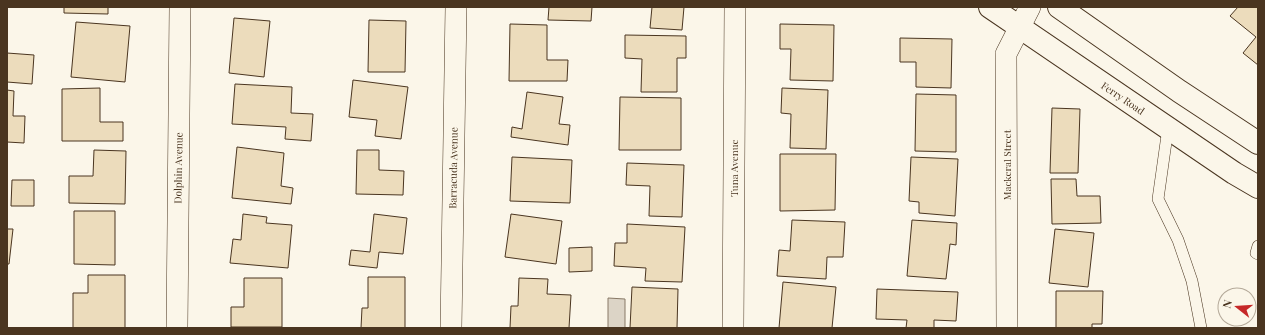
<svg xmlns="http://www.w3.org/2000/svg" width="1265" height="335" viewBox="0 0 1265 335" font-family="'Playfair Display',serif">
<rect width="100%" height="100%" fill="#fbf6e9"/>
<!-- water -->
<polygon fill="#dcd4c6" stroke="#887966" points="608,298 625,299 625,328 608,328"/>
<!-- building -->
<g fill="#ecdcbc" stroke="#4a3520">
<polygon points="64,7 108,7 108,14 64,13"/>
<polygon points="549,7 592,7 591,21 548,20"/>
<polygon points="652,7 684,7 682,30 650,28"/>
<polygon points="1238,7 1258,7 1258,65 1243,53 1256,37 1230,16"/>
<polygon points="234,18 270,21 264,77 229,73"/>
<polygon points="369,20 406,21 405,72 368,72"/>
<polygon points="76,22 130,26 125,82 71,77"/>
<polygon points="510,24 547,25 547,60 568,60 567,81 509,81"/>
<polygon points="780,24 834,25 833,81 790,80 791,49 780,49"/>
<polygon points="625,35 686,36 686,58 677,58 677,92 641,92 642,59 625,58"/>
<polygon points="900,38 952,39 951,88 916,87 916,62 900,62"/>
<polygon points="7,53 34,55 32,84 7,82"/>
<polygon points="353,80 408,87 401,139 375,136 377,120 349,117"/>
<polygon points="235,84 292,87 291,113 313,114 311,141 285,139 286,127 232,124"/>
<polygon points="100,88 100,122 123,122 123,141 62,141 62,89"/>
<polygon points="782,88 828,90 826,149 790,148 791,114 781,113"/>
<polygon points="7,90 14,91 13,116 25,116 24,143 7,142"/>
<polygon points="527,92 563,97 559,124 570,125 568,145 511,137 512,127 522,129"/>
<polygon points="916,94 956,95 956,152 915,151"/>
<polygon points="620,97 681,98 681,150 619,150"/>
<polygon points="1052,108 1080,109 1078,173 1050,173"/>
<polygon points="237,147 284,153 281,186 293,188 291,204 232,198"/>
<polygon points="94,150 126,151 125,204 69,203 69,176 93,176"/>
<polygon points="357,150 379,150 379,170 404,171 403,195 356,194"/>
<polygon points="780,154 836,154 835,210 780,211"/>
<polygon points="512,157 572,160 570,203 510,201"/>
<polygon points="911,157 958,159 955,216 919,213 919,202 909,201"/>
<polygon points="627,163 684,165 682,217 649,216 650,186 626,185"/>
<polygon points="1051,179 1076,179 1077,196 1100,196 1101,223 1052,224"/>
<polygon points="12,180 34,180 34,206 11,206"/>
<polygon points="74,211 115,211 115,265 74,264"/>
<polygon points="243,214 267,217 266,223 292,225 288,268 230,263 233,239 241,240"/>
<polygon points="374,214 407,218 403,254 379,252 377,268 349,265 351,250 370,252"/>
<polygon points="511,214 562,221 556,264 505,257"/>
<polygon points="792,220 845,222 843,257 827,257 826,279 777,276 779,250 790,251"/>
<polygon points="912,220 957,223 956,245 950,244 946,279 907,276"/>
<polygon points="627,224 685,227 682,282 645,281 646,268 614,266 615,243 627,243"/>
<polygon points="7,229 13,229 9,264 7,264"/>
<polygon points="1055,229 1094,233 1088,287 1049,283"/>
<polygon points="592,247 592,271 569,272 569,248"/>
<polygon points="88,275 125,275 125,328 73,328 73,293 88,293"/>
<polygon points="368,277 405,277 405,328 361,328 362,308 368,308"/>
<polygon points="244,278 282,278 282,327 231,327 231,307 244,307"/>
<polygon points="519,278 548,279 547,294 571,295 569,328 510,328 511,306 518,306"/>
<polygon points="783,282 836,287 832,328 779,328"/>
<polygon points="632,287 678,289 677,328 630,328"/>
<polygon points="877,289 958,292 956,321 934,320 934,328 906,328 907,320 876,319"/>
<polygon points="1056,291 1103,291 1102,324 1092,324 1092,328 1056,328"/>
</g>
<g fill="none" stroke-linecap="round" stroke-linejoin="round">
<!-- service casing -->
<g stroke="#4a3520" stroke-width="12">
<g id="service">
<polyline points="1168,128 1158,199 1178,240 1192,281 1201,328"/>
<polyline points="1258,246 1256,253 1258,254"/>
</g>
</g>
<!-- minor casing -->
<g stroke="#4a3520" stroke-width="22">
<g id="minor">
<polyline points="177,328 180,7"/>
<polyline points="451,328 456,7"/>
<polyline points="733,328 735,7"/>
<polyline points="1007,328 1006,54 1030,7"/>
</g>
</g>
<!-- primary casing -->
<g stroke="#4a3520" stroke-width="24">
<g id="primary">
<polyline points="990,7 1234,173 1258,187"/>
<polyline points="1059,7 1179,91 1258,143"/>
</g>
</g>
<!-- service -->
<use href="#service" stroke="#fbf6e9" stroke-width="11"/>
<!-- minor -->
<use href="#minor" stroke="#fbf6e9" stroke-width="21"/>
<!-- primary -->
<use href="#primary" stroke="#fbf6e9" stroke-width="22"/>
</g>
<g text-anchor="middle" stroke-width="3" stroke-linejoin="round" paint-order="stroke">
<!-- street labels -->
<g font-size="10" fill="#4a3520" stroke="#fbf6e9">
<text transform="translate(1123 98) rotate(34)" y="4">Ferry Road</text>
<text transform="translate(1007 165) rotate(-90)" y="4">Mackeral Street</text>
<text transform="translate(178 168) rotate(-89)" y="4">Dolphin Avenue</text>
<text transform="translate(453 168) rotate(-89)" y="4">Barracuda Avenue</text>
<text transform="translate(734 168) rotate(-90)" y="4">Tuna Avenue</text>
</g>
</g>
<!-- border -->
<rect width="1265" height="335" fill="none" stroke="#4a3520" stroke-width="16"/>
<!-- north arrow -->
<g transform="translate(1237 307) rotate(287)"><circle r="19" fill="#fbf6e9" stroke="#b4a999"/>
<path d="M0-3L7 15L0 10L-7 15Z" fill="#c62828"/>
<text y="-6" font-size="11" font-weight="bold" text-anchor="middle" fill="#4a3520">N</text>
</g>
</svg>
